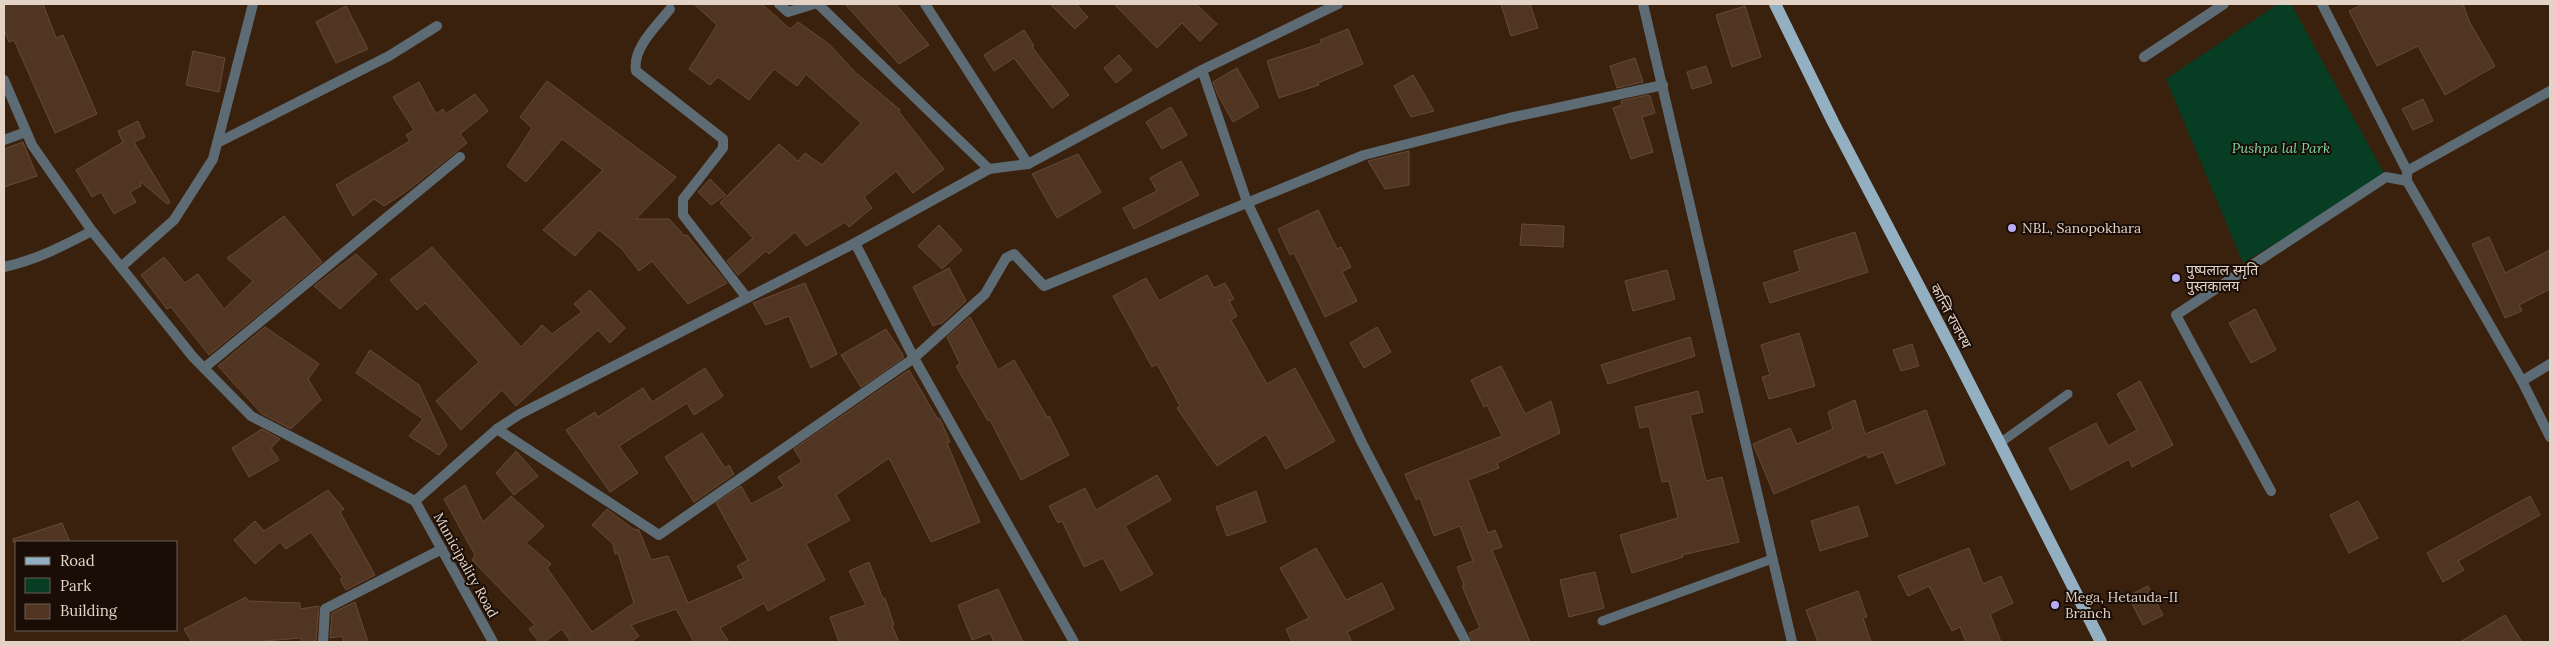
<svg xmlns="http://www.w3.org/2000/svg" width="2554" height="646" viewBox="0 0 2554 646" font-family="Lora,'Noto Sans Devanagari',serif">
<rect width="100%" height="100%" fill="#39210e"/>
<!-- green -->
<polygon fill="#063d23" points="2278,4 2291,4 2386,177 2243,263 2166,79"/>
<!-- building -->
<g fill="#503523" stroke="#664a37">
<polygon points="4,4 43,4 56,38 63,35 97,114 55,133 14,40 9,42 4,29"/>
<polygon points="694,4 762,4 790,29 798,22 829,44 856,73 900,110 899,112 944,169 913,193 896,171 864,197 872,208 849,227 845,222 806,246 795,232 769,254 766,251 738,275 727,261 753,238 720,203 779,144 798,161 805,153 822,165 861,123 806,74 797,86 774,69 749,100 718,77 710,85 689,69 717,25"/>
<polygon points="845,4 896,4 929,45 899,64"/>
<polygon points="1050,4 1076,4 1088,17 1075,29"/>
<polygon points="1114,4 1196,4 1217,24 1200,41 1182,23 1157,48"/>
<polygon points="1501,4 1530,4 1538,28 1511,36"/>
<polygon points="2363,4 2463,4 2469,21 2495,66 2445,95 2418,46 2377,66 2349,11"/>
<polygon points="346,6 368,49 336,63 316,22"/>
<polygon points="1745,6 1761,57 1732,67 1716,15"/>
<polygon points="1348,29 1363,64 1318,83 1319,85 1279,98 1267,61 1322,43 1320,40"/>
<polygon points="1024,30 1034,46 1032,47 1069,95 1052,108 1014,58 994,71 984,55"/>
<polygon points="193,51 225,58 219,92 186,85"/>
<polygon points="1119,55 1132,70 1116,83 1104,68"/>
<polygon points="1635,58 1643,82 1617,88 1610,66"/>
<polygon points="1706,66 1712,83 1692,89 1687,72"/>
<polygon points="1237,68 1259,107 1233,122 1218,95 1213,82"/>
<polygon points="1413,75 1434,111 1411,117 1394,86"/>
<polygon points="547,81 676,177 636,219 669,219 685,236 687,235 727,283 688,304 652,261 639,271 621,248 599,230 575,256 543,230 603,170 562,139 526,182 507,166 532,128 520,117"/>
<polygon points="419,82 436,114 443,109 446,114 475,94 488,111 460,134 467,143 407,191 384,206 374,199 353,216 336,185 410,141 406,135 414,130 393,97"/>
<polygon points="1647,95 1650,96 1655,113 1642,117 1653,152 1631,159 1613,108 1622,105 1621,101"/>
<polygon points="2423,99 2433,121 2413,130 2402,109"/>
<polygon points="1171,107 1187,135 1162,149 1146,122"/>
<polygon points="138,121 145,137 134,142 170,202 167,204 140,181 141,186 130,192 136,202 114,214 101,192 92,197 76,170 123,142 118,131"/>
<polygon points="23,142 37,176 4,187 4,149"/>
<polygon points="1409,151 1409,185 1385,189 1368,161"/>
<polygon points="1078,154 1101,192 1057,218 1032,174"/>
<polygon points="1181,161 1199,195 1134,229 1123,208 1157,191 1150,178"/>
<polygon points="710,179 726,195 711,205 698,192"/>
<polygon points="1318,210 1337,249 1341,247 1351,267 1342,272 1357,301 1325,317 1294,253 1290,255 1278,229"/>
<polygon points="284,216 322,262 209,355 171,307 167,309 141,275 164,257 185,283 198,274 224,309 253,281 227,258"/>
<polygon points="1522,224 1564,226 1563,247 1520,245"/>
<polygon points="939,225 962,250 942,269 918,246"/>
<polygon points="1855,232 1868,272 1770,303 1763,283 1800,271 1794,251"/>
<polygon points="2489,237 2505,273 2550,250 2550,289 2519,305 2522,311 2505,318 2472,244"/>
<polygon points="432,247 521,347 542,325 552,334 582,312 574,304 590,290 625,328 610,343 598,330 516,406 502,390 461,430 436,401 479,362 425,303 417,310 390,280"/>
<polygon points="356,254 377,274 340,309 314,286"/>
<polygon points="949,268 966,301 941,324 940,323 933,326 913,287"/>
<polygon points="1667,270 1675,299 1633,311 1625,281"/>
<polygon points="1207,275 1214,288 1225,283 1234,299 1229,301 1237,316 1231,320 1267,384 1295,368 1335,441 1286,469 1266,434 1217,466 1177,408 1180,406 1157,364 1152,367 1113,296 1146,278 1159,301"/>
<polygon points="805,283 837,354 811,368 789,316 766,325 753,303"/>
<polygon points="2255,309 2276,350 2251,363 2229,323"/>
<polygon points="970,317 998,370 1014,360 1047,417 1049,416 1069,455 1021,480 990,420 988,421 956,366 960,364 947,337"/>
<polygon points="265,327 319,364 308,379 321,400 291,429 262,414 218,366"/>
<polygon points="1377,327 1391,352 1364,368 1350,343"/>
<polygon points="886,329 903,355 903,358 861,387 841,355"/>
<polygon points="1799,333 1815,386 1769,399 1762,377 1770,375 1761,345"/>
<polygon points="1690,337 1695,356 1608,384 1601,365"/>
<polygon points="1912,344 1919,366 1901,371 1893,350"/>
<polygon points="370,350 419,385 447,446 439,455 409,436 423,419 356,373"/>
<polygon points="1501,366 1525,414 1551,401 1560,433 1497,463 1499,468 1468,480 1488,533 1495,530 1502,547 1492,550 1530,642 1473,642 1469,633 1480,628 1462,586 1464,585 1457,567 1473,561 1460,526 1434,536 1420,498 1416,500 1405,474 1502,436 1487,405 1484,407 1471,380"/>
<polygon points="705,368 723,396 694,415 687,403 619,446 638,473 610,492 566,430 595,412 598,417 643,388 652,402"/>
<polygon points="909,370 937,418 940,419 950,442 947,443 980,522 931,542 889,458 836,495 850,520 806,544 825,580 768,611 764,603 720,628 729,642 694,642 676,609 631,625 639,636 630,642 571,642 562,629 544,642 539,642 529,629 535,625 472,560 475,555 444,499 465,485 483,522 511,496 544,526 526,543 551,564 547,568 592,632 634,603 618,553 615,554 613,544 592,525 607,509 633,529 639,530 651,560 668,556 688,603 744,578 737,566 748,560 716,503 741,486 751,504 784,486 778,477 802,462 794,449"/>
<polygon points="2140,381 2173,445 2132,467 2129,459 2071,490 2049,448 2096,423 2108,446 2137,430 2117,394"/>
<polygon points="1698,391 1703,412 1690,415 1706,481 1722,477 1739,542 1682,555 1683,557 1632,573 1620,535 1678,518 1669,481 1662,482 1649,426 1640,428 1635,407"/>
<polygon points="1855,400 1865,434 1926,410 1945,464 1896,484 1883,452 1868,458 1867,454 1774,494 1753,444 1790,428 1797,444 1833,429 1828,412"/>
<polygon points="262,429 280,439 271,448 279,460 249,477 232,448"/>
<polygon points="702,433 725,468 729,465 734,474 694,502 665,457"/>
<polygon points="516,451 538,476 514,495 496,473"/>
<polygon points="1157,475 1171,500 1125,526 1153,574 1121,591 1103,558 1084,567 1062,521 1058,523 1049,506 1085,488 1096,510"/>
<polygon points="328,490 344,509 340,512 375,575 346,590 340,579 343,578 311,532 286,549 280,542 255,564 234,540 255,521 264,531"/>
<polygon points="1256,491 1266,522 1227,536 1216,507"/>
<polygon points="2530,496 2540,515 2458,561 2464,570 2443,582 2427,553"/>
<polygon points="2358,501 2378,538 2349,553 2330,515"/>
<polygon points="1858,506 1868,536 1820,551 1811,521"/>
<polygon points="62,523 70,542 13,542 13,539"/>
<polygon points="1316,548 1346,600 1382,583 1394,609 1347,632 1352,642 1292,642 1286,629 1309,618 1280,568"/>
<polygon points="1969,548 1983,584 2001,576 2013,603 1990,614 2001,642 1966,642 1960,627 1952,631 1929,586 1908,596 1898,576"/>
<polygon points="869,562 883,599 885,598 894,625 892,626 899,642 839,642 830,617 866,605 849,571"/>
<polygon points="1595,572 1604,608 1569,617 1560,580"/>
<polygon points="2148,586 2163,615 2143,625 2128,596"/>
<polygon points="998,589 1023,642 994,642 990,633 972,640 958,605"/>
<polygon points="1858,591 1867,617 1863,618 1871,642 1818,642 1806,610"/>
<polygon points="246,597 248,601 300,603 300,609 319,606 316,641 301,642 301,638 253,642 192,642 184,629"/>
<polygon points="355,602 368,642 344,642 342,636 330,638 332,613"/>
<polygon points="2505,615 2522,642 2460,642"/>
</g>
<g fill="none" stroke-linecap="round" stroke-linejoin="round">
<!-- lane -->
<g stroke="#5d6c74" stroke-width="9">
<polyline points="2000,443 2068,394"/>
<polyline points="1602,621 1772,559"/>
</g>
<!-- street -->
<g stroke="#5d6c74" stroke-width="10">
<polyline points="779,4 788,12 814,4"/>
<polyline points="818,4 989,169"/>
<polyline points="925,4 1028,164"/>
<polyline points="1643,4 1792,642"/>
<polyline points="2322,4 2407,171 2407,181 2522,381 2550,437"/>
<path d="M670,9C657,26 632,48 636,71L723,139V148L683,199V215L747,298"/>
<polyline points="2144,57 2224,4"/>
<polyline points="1202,70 1247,202 1362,443 1466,642"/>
<polyline points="4,80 32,145 92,231 193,357 251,416 415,501"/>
<polyline points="4,140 26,132"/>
<polyline points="217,143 389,56 437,26"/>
<polyline points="2407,171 2550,91"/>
<polyline points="855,243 914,358 1074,642"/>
<path d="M4,267C36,260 63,246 92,231"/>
<polyline points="121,267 174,220 213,159 253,4"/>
<polyline points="204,368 460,157"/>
<polyline points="2522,381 2550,364"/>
<polyline points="497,429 659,535 914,358 985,294 1006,258 1014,254 1044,286 1364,155 1509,118 1663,85"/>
<polyline points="2271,491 2176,315 2386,177 2407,181"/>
<polyline points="415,501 497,429 520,414 855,243 989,169 1028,164 1202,70 1338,4"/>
<polyline points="415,501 493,642"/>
<polyline points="323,642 325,609 442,549"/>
</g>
<!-- primary -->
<polyline stroke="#92b0c2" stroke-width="12" points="1775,4 1833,122 1954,353 2101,642"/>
</g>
<!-- markers -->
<g fill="#b6acf8" stroke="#190d06" stroke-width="2">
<circle cx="2012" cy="228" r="5"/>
<circle cx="2176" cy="278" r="5"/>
<circle cx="2055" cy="605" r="5"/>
</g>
<g text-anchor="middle" stroke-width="4" stroke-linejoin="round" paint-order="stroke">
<!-- park labels -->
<g font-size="14" font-style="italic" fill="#7ed5a3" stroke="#190d06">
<text x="2281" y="153">Pushpa lal Park</text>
</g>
<!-- poi labels -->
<g font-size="14" fill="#e3d3c7" stroke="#190d06" text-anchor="start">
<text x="2022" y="233">NBL, Sanopokhara</text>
<text x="2186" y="275">पुष्पलाल स्मृति<tspan x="2186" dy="16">पुस्तकालय</tspan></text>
<text x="2065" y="602">Mega, Hetauda-II<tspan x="2065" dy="16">Branch</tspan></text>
</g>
<!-- street labels -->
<g font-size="14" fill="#e3d3c7" stroke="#190d06">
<text transform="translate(1951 316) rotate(62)" y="5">कान्ति राजपथ</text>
<text transform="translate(466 565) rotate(61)" y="5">Municipality Road</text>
</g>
</g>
<!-- border -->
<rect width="2554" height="646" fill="none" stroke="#e3d3c7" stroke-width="10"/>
<!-- legend -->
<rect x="15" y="541" width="162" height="90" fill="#190d06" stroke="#6a5c53"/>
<rect x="25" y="557" width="25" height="8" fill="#92b0c2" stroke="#6a5c53"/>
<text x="60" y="566" font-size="15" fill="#e3d3c7">Road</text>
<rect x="25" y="578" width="25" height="15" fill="#063d23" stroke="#6a5c53"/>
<text x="60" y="591" font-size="15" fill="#e3d3c7">Park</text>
<rect x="25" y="604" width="25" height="15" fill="#503523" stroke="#6a5c53"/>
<text x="60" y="616" font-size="15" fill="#e3d3c7">Building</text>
</svg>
